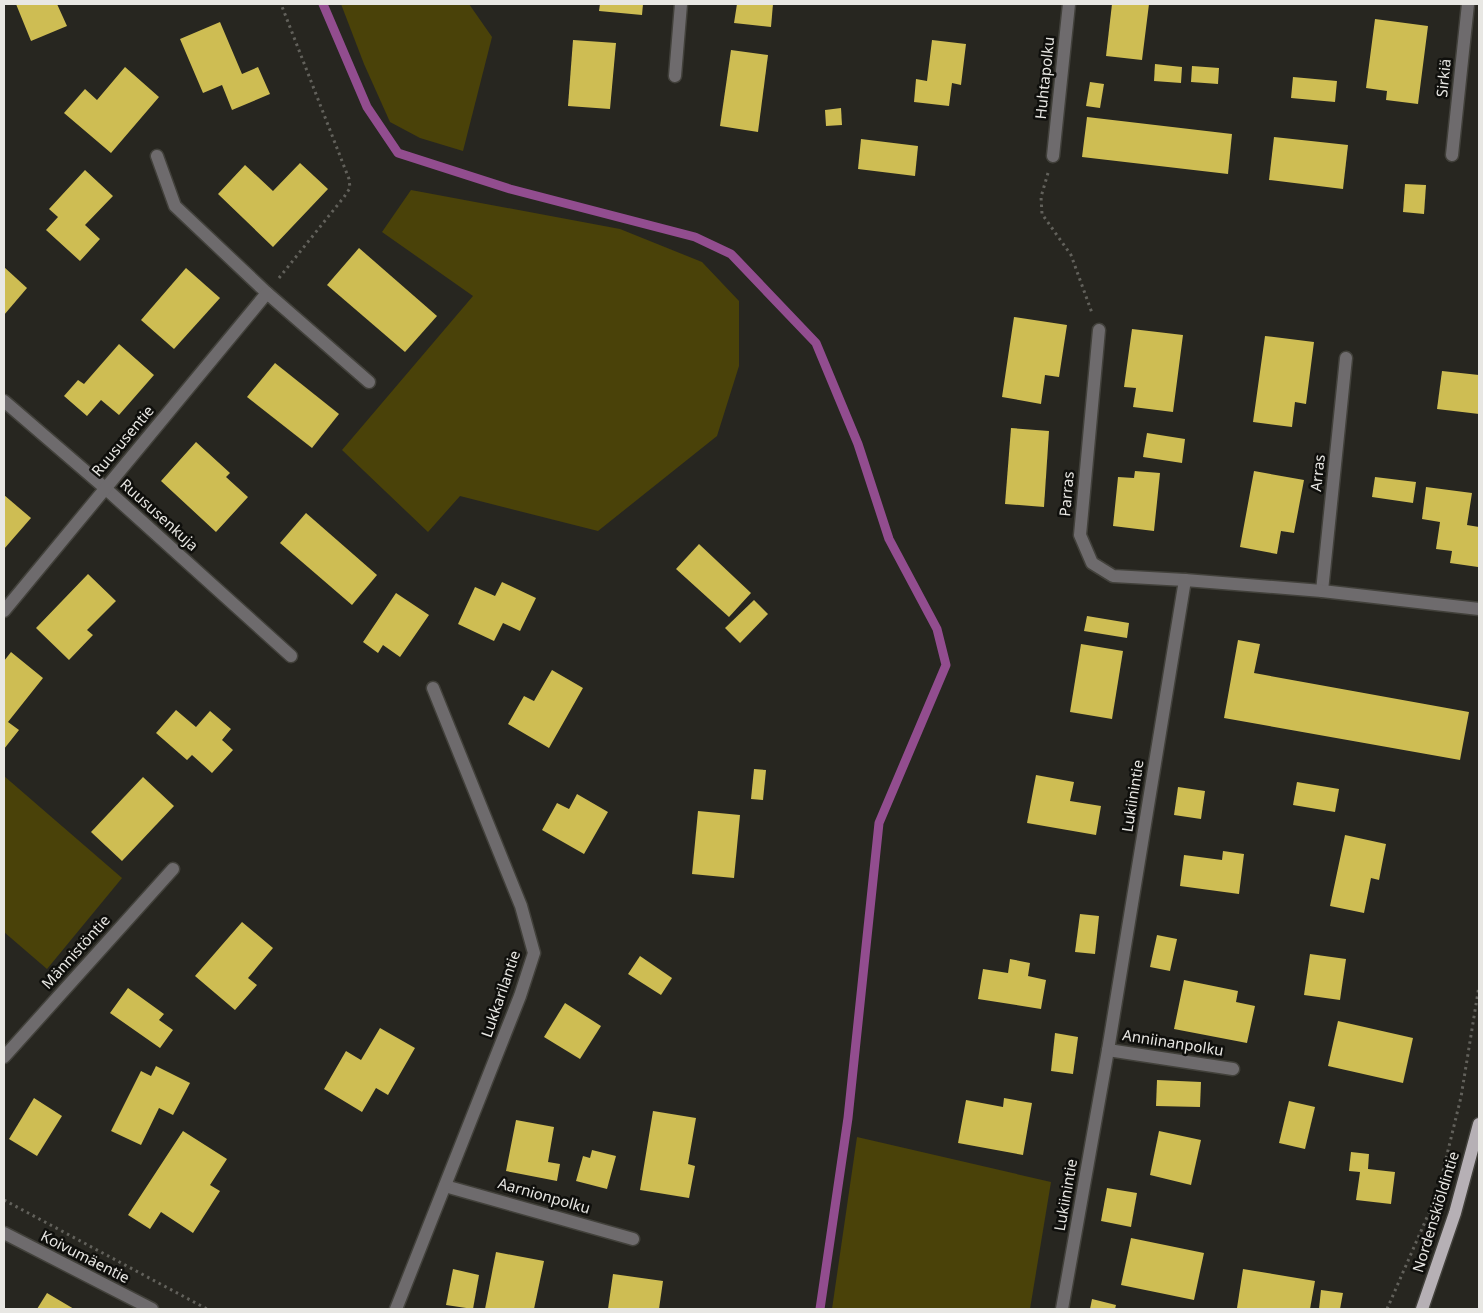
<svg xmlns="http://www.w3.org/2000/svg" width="1483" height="1313" font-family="'Noto Sans',sans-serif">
	<rect width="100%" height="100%" fill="#272620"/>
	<!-- green -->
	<g fill="#4a4209">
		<path d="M341,4H469L492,37L463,151L420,138L390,122L364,64Z"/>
		<path d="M411,190L620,229L702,262L739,301V366L717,436L598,531L460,496L428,532L342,450L473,296L382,232Z"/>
		<path d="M4,776L122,878L47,969L4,932Z"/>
		<path d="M857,1137L1051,1182L1030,1309H832Z"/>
	</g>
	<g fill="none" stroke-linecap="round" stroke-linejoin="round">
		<!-- stream -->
		<path stroke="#924d8f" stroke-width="9" d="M323,4L367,107L398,153L510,189L695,237L731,254L816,343L858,444L889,539L937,629L946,665L879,823L848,1118L820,1309"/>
	</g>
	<!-- building -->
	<g fill="#cebd53">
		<path d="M16,4H57L67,26L31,41Z"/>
		<path d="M600,4H643L642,15L599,11Z"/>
		<path d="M737,4H773L771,27L734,23Z"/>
		<path d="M1112,4H1149L1142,60L1106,56Z"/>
		<path d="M1375,19L1428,26L1418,104L1386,100L1387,91L1366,88Z"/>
		<path d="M220,22L242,74L258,67L270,94L232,110L222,85L203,93L180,39Z"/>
		<path d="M573,40L616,43L610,109L568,106Z"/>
		<path d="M932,40L966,44L961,85L952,83L949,106L914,102L916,79L927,81Z"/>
		<path d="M731,50L768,55L758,132L720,126Z"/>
		<path d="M1155,64L1182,67L1181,83L1154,81Z"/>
		<path d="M1192,66L1219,68L1218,84L1191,82Z"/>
		<path d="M125,67L159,97L111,153L64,113L85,89L97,100Z"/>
		<path d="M1293,77L1337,81L1335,102L1291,98Z"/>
		<path d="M1090,82L1104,84L1100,108L1086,106Z"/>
		<path d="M841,108L842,125L826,126L825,110Z"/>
		<path d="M1087,117L1232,134L1228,174L1082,157Z"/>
		<path d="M1274,137L1348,145L1343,189L1269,180Z"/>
		<path d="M861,139L918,146L915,176L858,169Z"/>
		<path d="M300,163L328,189L273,247L218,194L245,165L273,191Z"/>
		<path d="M85,170L113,196L85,225L100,239L80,261L46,230L58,217L49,209Z"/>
		<path d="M1405,184L1426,185L1424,214L1403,212Z"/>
		<path d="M359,248L437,316L405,352L327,285Z"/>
		<path d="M4,267L27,288L4,315Z"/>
		<path d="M186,268L220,298L174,349L141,320Z"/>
		<path d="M1014,317L1067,325L1059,377L1045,375L1041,404L1002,397Z"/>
		<path d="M1132,329L1183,335L1173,412L1133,407L1136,388L1124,387Z"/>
		<path d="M1265,336L1314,342L1306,404L1295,402L1292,427L1253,422Z"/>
		<path d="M119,344L154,375L119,415L101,400L87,416L64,396L78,380L84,384Z"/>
		<path d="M275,363L339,414L312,448L247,397Z"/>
		<path d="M1442,371L1479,375V414L1437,409Z"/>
		<path d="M1011,428L1049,431L1044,507L1005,504Z"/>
		<path d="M1147,433L1185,439L1182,463L1143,457Z"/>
		<path d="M196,442L230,473L226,477L248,497L216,532L161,481Z"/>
		<path d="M1135,471L1160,473L1154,531L1113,526L1118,477L1134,478Z"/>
		<path d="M1254,471L1304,480L1294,533L1281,531L1277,554L1240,547Z"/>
		<path d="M1375,477L1416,482L1413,503L1372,497Z"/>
		<path d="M1426,487L1472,493L1467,525L1479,527L1478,567L1450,563L1452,551L1436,549L1440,522L1422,519Z"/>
		<path d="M4,495L31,518L4,549Z"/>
		<path d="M306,513L377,575L352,605L280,543Z"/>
		<path d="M699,544L751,593L729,617L676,569Z"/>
		<path d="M88,574L116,601L87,630L93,635L69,660L36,628Z"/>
		<path d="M502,582L536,598L520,631L503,623L494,641L458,624L475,587L495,596Z"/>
		<path d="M396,593L429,615L400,657L383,645L378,653L363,642Z"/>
		<path d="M754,600L768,614L740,643L725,628Z"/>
		<path d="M1087,616L1129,623L1127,638L1084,631Z"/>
		<path d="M1238,640L1260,644L1254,673L1469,712L1460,760L1224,718Z"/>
		<path d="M1081,644L1123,651L1112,719L1070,712Z"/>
		<path d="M11,652L43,678L8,722L19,730L4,749V661Z"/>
		<path d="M552,670L583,688L549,748L508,724L524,696L534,701Z"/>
		<path d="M176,710L196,727L210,711L231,729L222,740L233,750L212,773L192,755L187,760L156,733Z"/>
		<path d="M754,769L766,770L763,800L751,799Z"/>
		<path d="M1036,775L1074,782L1070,801L1101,806L1096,835L1027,823Z"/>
		<path d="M143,777L174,806L122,861L91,832Z"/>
		<path d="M1297,782L1339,789L1335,812L1293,805Z"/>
		<path d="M1178,787L1205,791L1201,819L1174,815Z"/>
		<path d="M577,794L608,812L584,854L542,830L557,803L569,809Z"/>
		<path d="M698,811L740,815L734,878L692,874Z"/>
		<path d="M1345,835L1386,844L1379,880L1371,878L1364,913L1330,906Z"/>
		<path d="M1223,851L1244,854L1239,894L1180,886L1184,855L1222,860Z"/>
		<path d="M1080,914L1099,916L1095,954L1075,952Z"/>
		<path d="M242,922L273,948L248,978L257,985L235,1010L195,976Z"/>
		<path d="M1157,935L1177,939L1170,971L1150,967Z"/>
		<path d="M1310,954L1346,959L1340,1000L1304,995Z"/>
		<path d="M640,956L672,978L661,995L628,974Z"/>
		<path d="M1010,959L1030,963L1028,976L1046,980L1041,1009L978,999L983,969L1008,973Z"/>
		<path d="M1184,980L1238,991L1236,1002L1255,1006L1247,1043L1174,1029Z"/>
		<path d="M128,988L164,1014L159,1020L173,1030L160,1048L110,1013Z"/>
		<path d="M565,1003L601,1026L580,1059L544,1037Z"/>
		<path d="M1338,1021L1413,1038L1403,1083L1328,1066Z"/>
		<path d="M380,1028L415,1048L388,1095L376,1088L362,1112L324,1089L346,1051L361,1060Z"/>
		<path d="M1055,1033L1078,1037L1073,1074L1051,1071Z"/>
		<path d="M156,1066L190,1083L173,1115L159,1108L141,1145L111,1131L141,1071L151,1076Z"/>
		<path d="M1157,1080L1201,1082L1200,1107L1156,1106Z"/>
		<path d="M34,1098L62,1116L37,1156L9,1139Z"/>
		<path d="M1004,1098L1032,1103L1023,1155L958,1143L966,1100L1003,1107Z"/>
		<path d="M1289,1101L1315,1107L1305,1149L1279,1143Z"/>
		<path d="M653,1111L696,1118L688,1164L695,1166L689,1198L640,1190Z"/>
		<path d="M516,1120L554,1127L548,1162L560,1164L557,1181L506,1171Z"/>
		<path d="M183,1131L227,1159L210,1185L220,1191L193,1233L161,1212L150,1229L128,1215Z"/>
		<path d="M1159,1131L1201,1140L1191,1185L1150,1175Z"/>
		<path d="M592,1150L616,1156L607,1189L576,1181L583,1156L590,1158Z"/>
		<path d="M1351,1152L1369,1154L1368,1169L1395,1172L1391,1204L1356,1200L1360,1172L1349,1171Z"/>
		<path d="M1107,1188L1137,1193L1131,1227L1101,1221Z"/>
		<path d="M1131,1238L1204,1253L1194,1300L1121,1285Z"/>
		<path d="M496,1252L544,1261L534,1309H485Z"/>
		<path d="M453,1269L479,1275L473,1309L446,1305Z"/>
		<path d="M1243,1269L1315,1281L1310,1309H1248L1237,1308Z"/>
		<path d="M613,1274L663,1281L659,1309H608Z"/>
		<path d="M1321,1290L1343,1293L1340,1309H1319Z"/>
		<path d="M47,1293L74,1309H37Z"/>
		<path d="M1092,1299L1116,1305L1115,1309H1090Z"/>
	</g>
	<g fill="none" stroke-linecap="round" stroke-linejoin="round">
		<defs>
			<g id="minor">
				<path d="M675,76L681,4"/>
				<path d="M1452,155L1468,4"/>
				<path d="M157,156L175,206L267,293"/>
				<path d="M1053,156L1069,4"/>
				<path d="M1099,330L1080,535L1092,563L1113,576L1185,580"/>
				<path d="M4,401L105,488L291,656"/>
				<path d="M1322,591L1346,358"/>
				<path d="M4,611L267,293L369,382"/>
				<path d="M1108,1050L1233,1069"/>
				<path d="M4,1057L173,869"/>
				<path d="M445,1186L633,1239"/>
				<path d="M4,1233L152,1309"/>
				<path d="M396,1309L520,996L534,953L521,906L433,688"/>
				<path d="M1062,1309L1108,1050L1185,580L1322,591L1479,609"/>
			</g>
			<path id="major" d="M1422,1309L1455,1213L1479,1124"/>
		</defs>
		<!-- minor casing -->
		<use href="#minor" stroke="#42413b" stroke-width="15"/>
		<!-- major casing -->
		<use href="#major" stroke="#42413b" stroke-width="15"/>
		<!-- path -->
		<g stroke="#62615b" stroke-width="3" stroke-dasharray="2.5 4" stroke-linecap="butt">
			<path d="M1048,173L1041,197L1042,214L1071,255L1092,313"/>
			<path d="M279,278L344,197L350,188L349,179L281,4"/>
			<path d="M1443,1171L1461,1097L1479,986"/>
			<path d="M4,1200L207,1309"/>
			<path d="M1387,1309L1438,1192"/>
		</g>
		<!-- minor -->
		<use href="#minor" stroke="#6e6b6d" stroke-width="12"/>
		<!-- major -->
		<use href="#major" stroke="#b6b0b5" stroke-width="12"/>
	</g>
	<g text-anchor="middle" stroke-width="5" stroke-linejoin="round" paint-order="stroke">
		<!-- street labels -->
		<g font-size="15" fill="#e8e7e3" stroke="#0f0f0c">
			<text transform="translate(1045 78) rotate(-84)" y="5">Huhtapolku</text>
			<text transform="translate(1444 78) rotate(-84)" y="5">Sirkiä</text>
			<text transform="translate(123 441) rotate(-50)" y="5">Ruususentie</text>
			<text transform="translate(1318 473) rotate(-84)" y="5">Arras</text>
			<text transform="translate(1067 494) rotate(-85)" y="5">Parras</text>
			<text transform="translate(159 515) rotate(42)" y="5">Ruususenkuja</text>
			<text transform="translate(1133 796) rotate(-81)" y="5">Lukiinintie</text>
			<text transform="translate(76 952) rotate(-48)" y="5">Männistöntie</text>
			<text transform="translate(501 994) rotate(-71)" y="5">Lukkarilantie</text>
			<text transform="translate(1173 1043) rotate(9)" y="5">Anniinanpolku</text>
			<text transform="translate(1066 1195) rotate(-80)" y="5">Lukiinintie</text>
			<text transform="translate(544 1196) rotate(16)" y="5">Aarnionpolku</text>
			<text transform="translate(1436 1212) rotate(-73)" y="5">Nordenskiöldintie</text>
			<text transform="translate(85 1257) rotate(27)" y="5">Koivumäentie</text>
		</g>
	</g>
	<!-- border -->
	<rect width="1483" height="1313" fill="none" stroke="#e8e7e3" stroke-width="10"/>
</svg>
